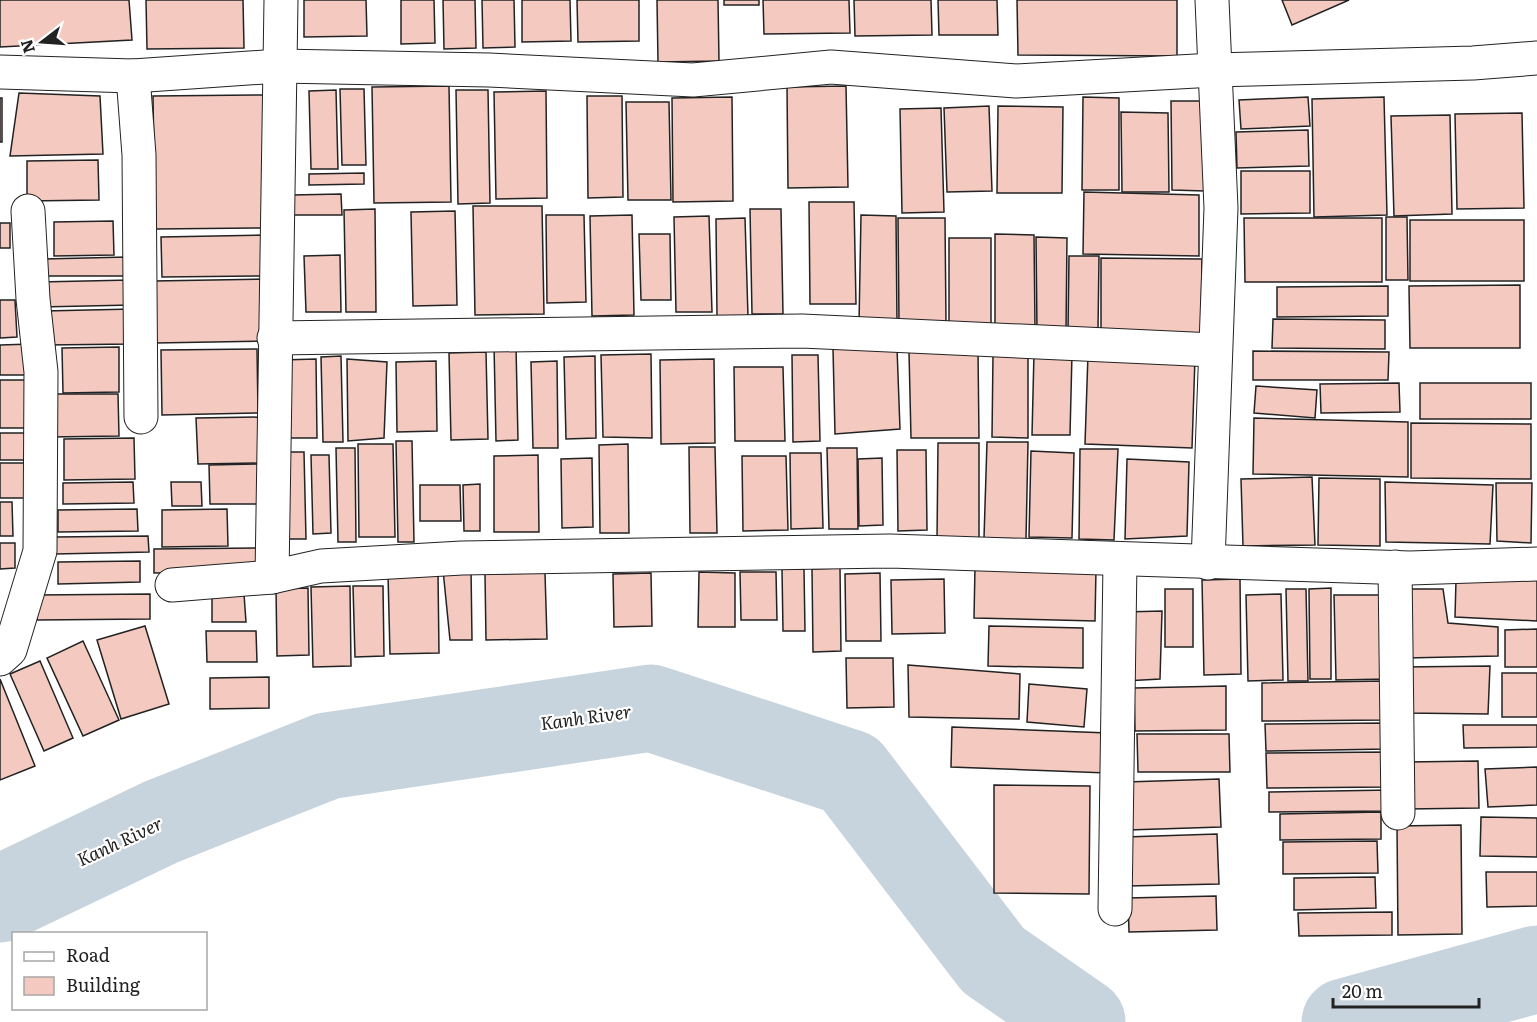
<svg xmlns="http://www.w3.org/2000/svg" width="1537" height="1022" font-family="Literata,serif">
	<rect width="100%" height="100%" fill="#fff"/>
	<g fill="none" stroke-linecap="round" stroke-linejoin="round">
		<!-- river -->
		<g stroke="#c7d3dd" stroke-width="87">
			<path d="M0,899L161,822L327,756L651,708L850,773L993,960L1082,1022"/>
			<path d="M1345,1022L1537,969"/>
		</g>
	</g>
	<!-- building -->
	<g fill="#f3c9c0" stroke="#222" stroke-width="1.5">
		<path d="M0,0H129L132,40L0,47Z"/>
		<path d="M146,0H243L244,48L147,49Z"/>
		<path d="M304,0H366L367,36L304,37Z"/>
		<path d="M401,0H434L435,43L401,44Z"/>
		<path d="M443,0H475L476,48L444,49Z"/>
		<path d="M482,0H514L515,47L483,48Z"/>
		<path d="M522,0H570L571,41L522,42Z"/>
		<path d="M577,0H639V41L578,42Z"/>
		<path d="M657,0H718L719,61L658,62Z"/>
		<rect x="724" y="0" width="35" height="5"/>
		<path d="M763,0H849L850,33L764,34Z"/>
		<path d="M854,0H931L932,35L855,36Z"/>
		<path d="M938,0H997L998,35H939Z"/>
		<path d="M1017,0H1177V56L1018,55Z"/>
		<path d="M1282,0H1349L1292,25Z"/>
		<path d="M449,86L451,202L374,203L372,87Z"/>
		<path d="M846,86L848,187L788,188L787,87Z"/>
		<path d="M340,89H364L366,165H342Z"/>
		<path d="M336,90L338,169H311L309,91Z"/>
		<path d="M456,90H488L490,203L458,204Z"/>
		<path d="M546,91L547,198L496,199L494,92Z"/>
		<path d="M19,93L100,96L103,154L10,156Z"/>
		<path d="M263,95L265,228L155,229L153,96Z"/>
		<path d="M587,96H622L623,197L588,198Z"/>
		<path d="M732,97L733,201L673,202L672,98Z"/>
		<path d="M1083,97L1119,98V190H1082Z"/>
		<path d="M1308,97L1310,126L1241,129L1239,100Z"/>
		<path d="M1384,97L1387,215L1314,217L1312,99Z"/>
		<rect x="0" y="98" width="2" height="44"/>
		<path d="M1171,101H1204L1205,191L1172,190Z"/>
		<path d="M626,102H669L671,200H628Z"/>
		<path d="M989,106L992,191L947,192L944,108Z"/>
		<path d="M998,106L1063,107L1062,193H997Z"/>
		<path d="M941,108L944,212L902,213L900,109Z"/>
		<path d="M1121,112L1168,113L1169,192H1122Z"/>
		<path d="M1522,113L1524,208L1457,209L1455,114Z"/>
		<path d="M1450,115L1452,214L1394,216L1391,116Z"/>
		<path d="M1308,130L1309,166L1237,168L1236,132Z"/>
		<path d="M98,160L99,200L27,201V161Z"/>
		<path d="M1241,171H1310V213L1241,214Z"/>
		<path d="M364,173V184L309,185V174Z"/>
		<path d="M1084,192L1199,195V256L1083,254Z"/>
		<path d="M341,194L342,215H293L292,195Z"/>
		<path d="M809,202H854L856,304H810Z"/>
		<path d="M473,206H542L544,314L475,315Z"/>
		<path d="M375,209L376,312H346L344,210Z"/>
		<path d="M750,209H781L783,314H752Z"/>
		<path d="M455,211L457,305L413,306L411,212Z"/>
		<path d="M546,215H584L586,302L547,303Z"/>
		<path d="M632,215L634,315L592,316L590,216Z"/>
		<path d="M861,215L896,216L897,324H859Z"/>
		<path d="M709,216L712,312H676L674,217Z"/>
		<path d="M1386,217H1407L1408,280H1386Z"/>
		<path d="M745,218L748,316H717L716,219Z"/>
		<path d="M898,218H945L946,322H899Z"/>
		<path d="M1244,218H1382V282H1245Z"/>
		<rect x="1410" y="220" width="114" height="61"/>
		<path d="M113,221L114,255L54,256V222Z"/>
		<rect x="0" y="223" width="10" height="25"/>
		<path d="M639,234H670L671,300H641Z"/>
		<path d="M995,234L1034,235L1035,328H995Z"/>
		<path d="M266,235L267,276L162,277L161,237Z"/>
		<path d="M1036,237L1067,238L1066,331L1037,330Z"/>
		<path d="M949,238H991V326L949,327Z"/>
		<path d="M340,255L341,312H306L304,256Z"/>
		<path d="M1069,256H1099L1098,331L1068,330Z"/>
		<path d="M127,257L128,276H44V259Z"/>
		<path d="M1101,258L1202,259L1201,334L1101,333Z"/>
		<path d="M265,279L266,341L155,343L154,281Z"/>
		<path d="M131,280L132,305L40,307L39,282Z"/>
		<path d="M1520,285V348H1410L1409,286Z"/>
		<path d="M1388,286V316L1277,317V287Z"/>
		<path d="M0,300H15L17,337L0,338Z"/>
		<path d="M133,309V344L45,345L44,311Z"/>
		<path d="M1273,319L1385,320V349L1272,348Z"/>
		<path d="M31,344L32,375H0V345Z"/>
		<path d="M494,345L516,346L518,440L496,441Z"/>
		<path d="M119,347V392L63,393L62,348Z"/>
		<path d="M897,348L900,429L835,434L833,349Z"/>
		<path d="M257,349L258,413L162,415L161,350Z"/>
		<path d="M978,351L979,438H911L909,352Z"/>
		<path d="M1253,351L1389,352L1388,380H1253Z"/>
		<path d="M486,352L488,439L451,440L449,353Z"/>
		<path d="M1034,353L1072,354L1070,435H1032Z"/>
		<path d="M651,354L652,438L603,437L601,355Z"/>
		<path d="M1088,354L1195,358L1192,448L1085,444Z"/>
		<path d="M792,355H818L820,441L793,442Z"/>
		<path d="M993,355L1028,356V438L992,437Z"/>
		<path d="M341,356L343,442H323L321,357Z"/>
		<path d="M595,356L596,438L566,439L564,357Z"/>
		<path d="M316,359L317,438H283L281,360Z"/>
		<path d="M347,359L387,362L384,438L348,441Z"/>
		<path d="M714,359L715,443L661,444L660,360Z"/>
		<path d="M436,361L437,431L397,432L396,362Z"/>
		<path d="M557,361L558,448H533L531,362Z"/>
		<path d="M734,367H783L785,441H735Z"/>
		<rect x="0" y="380" width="28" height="48"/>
		<path d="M1399,383L1400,412L1321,413L1320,384Z"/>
		<rect x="1420" y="383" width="111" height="36"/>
		<path d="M1256,386L1317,390L1315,418L1254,413Z"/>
		<path d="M50,394H118L119,436L50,437Z"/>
		<path d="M263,417V463L198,464L196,418Z"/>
		<path d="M1254,418L1408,422V477L1253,474Z"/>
		<path d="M1411,423L1531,424V479L1411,478Z"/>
		<rect x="0" y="433" width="25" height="27"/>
		<path d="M134,438L135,479L64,480V439Z"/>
		<path d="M396,441H412L414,542H398Z"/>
		<path d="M987,442H1028L1026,539L984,538Z"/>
		<path d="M938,443H979V540L937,539Z"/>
		<path d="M358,444H393L395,537H359Z"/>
		<path d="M628,444L629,533H600L599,445Z"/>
		<path d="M689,447H715L717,533H690Z"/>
		<path d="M336,448H355L356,542H338Z"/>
		<path d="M827,448H857L858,529H829Z"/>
		<path d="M1080,449H1118L1114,540L1079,539Z"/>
		<path d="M897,450H926L927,530L898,531Z"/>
		<path d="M1031,451L1074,453L1072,538L1029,537Z"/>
		<path d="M286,452H304L306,539H287Z"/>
		<path d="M790,453H821L823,528L791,529Z"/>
		<path d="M311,455H329L331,533L313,534Z"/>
		<path d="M538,455L539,532H494V456Z"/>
		<path d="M742,456H786L788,530L743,531Z"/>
		<path d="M592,458L593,527L562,528L561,459Z"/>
		<path d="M882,458L883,525L859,526L858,459Z"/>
		<path d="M1127,459L1189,462L1187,536L1125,539Z"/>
		<path d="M0,463H31L32,498H0Z"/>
		<path d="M260,464V504H210L209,465Z"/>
		<path d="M1312,477L1315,545L1243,546L1241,479Z"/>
		<path d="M1319,478L1380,479V546L1318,545Z"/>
		<path d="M133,482L134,503L63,504V483Z"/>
		<path d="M171,482H201L202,506H172Z"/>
		<path d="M1385,482L1493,485L1490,544L1386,542Z"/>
		<path d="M1496,483H1532L1531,543L1497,541Z"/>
		<path d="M480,484V531H464L463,485Z"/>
		<path d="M420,485H460L461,521H420Z"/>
		<path d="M0,502H12L13,536H0Z"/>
		<path d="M137,509L138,531L58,532V510Z"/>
		<path d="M227,509L228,546L162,547V510Z"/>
		<path d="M148,536L149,552L55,554V537Z"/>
		<path d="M0,543H15V568L0,569Z"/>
		<path d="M261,548L262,571L154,573V549Z"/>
		<path d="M140,561V582L58,584V562Z"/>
		<path d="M975,567L1096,569L1095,621L974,618Z"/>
		<path d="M471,568L472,640H450L443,570Z"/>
		<path d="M840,568L841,651L813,652L812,569Z"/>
		<path d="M782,569H804L805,631H783Z"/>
		<path d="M699,572L735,573V627H698Z"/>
		<path d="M740,572H776L777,620H741Z"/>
		<path d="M545,573L547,639L486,640L485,574Z"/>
		<path d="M651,573L652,626L614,627L613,574Z"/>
		<path d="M880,573L881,641H846L845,574Z"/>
		<path d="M438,574L439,653L390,654L388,575Z"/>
		<path d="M944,579L945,633L892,634L891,580Z"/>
		<path d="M1240,579L1241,674L1204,675L1202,580Z"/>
		<path d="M1537,579V621L1455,617L1456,580Z"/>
		<path d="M350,586L351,666L313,667L311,587Z"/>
		<path d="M353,586H383L384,656L355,657Z"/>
		<path d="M308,588L309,655L277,656L276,589Z"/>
		<path d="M1331,588V679H1310L1309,589Z"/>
		<rect x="1165" y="589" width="28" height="58"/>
		<path d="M1286,589H1306L1308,681H1288Z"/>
		<path d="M1406,589H1443L1448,623L1498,627V656L1406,658Z"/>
		<path d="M150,594V619L37,620V595Z"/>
		<path d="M244,594L246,622H212V596Z"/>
		<path d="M1281,594L1283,680L1248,681L1246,595Z"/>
		<path d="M1334,595H1388L1389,679L1336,680Z"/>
		<path d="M1162,611L1160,679L1125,681L1124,612Z"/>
		<path d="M145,626L169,704L121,719L97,640Z"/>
		<path d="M989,626L1083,628V668L988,666Z"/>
		<path d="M1537,629V667H1505V630Z"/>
		<path d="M206,631H256L257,662H207Z"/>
		<path d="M83,641L119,720L83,736L47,658Z"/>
		<path d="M846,658H893L894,707L847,708Z"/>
		<path d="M40,661L73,738L44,751L10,674Z"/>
		<path d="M908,665L1020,674L1019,719L909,717Z"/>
		<path d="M1490,666L1488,714L1405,713L1402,667Z"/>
		<rect x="1502" y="673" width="35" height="44"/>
		<path d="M269,677V708L210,709V678Z"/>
		<path d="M0,679L35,766L0,780Z"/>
		<path d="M1385,681V720L1262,721V683Z"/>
		<path d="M1029,684L1087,689L1084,727L1027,722Z"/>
		<path d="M1226,686V730L1135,731L1134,688Z"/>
		<path d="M1388,723V749L1266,751L1265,724Z"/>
		<path d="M1463,725H1537V747L1464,748Z"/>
		<path d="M952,727L1108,733L1107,773L951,767Z"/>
		<path d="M1137,734H1229L1230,772H1138Z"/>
		<path d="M1388,752L1389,787L1267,788L1266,753Z"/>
		<path d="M1478,761L1479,808L1408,809L1407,762Z"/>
		<path d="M1537,767V805L1488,807L1485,769Z"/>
		<path d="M1219,779L1221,827L1128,830L1126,782Z"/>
		<path d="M994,785L1090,786L1089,894L994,893Z"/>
		<path d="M1391,790L1392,811L1269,812V792Z"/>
		<path d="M1381,812V839L1280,840V814Z"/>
		<path d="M1481,817L1537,818V857L1480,856Z"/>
		<path d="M1461,825L1462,934L1398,935L1397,826Z"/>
		<path d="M1217,834L1219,884L1127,886L1125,837Z"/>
		<path d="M1377,841L1378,873L1283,874V842Z"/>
		<path d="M1486,872H1537V906L1487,907Z"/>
		<path d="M1375,877L1376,908L1294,910V878Z"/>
		<path d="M1216,896L1217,930L1129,932L1128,898Z"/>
		<path d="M1392,912V935L1299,936L1298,913Z"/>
	</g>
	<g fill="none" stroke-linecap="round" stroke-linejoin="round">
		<defs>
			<g id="street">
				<path d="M133,76L139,155L141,417"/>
				<path d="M274,338L802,331L1214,350"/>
				<path d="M1208,563L1221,208L1212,0"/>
				<path d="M1395,567L1398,813"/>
				<path d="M272,577L281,0"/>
				<path d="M172,585L272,577L321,566L462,558L890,551L1410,568L1537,564"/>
				<path d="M0,659L10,650L40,551L41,372L33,299L28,211"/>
				<path d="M1115,909L1120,561"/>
			</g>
			<path id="secondary" d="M0,72L133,76L279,66L489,70L693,80L831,67L1016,81L1214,70L1473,63L1537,58"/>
		</defs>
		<!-- street casing -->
		<use href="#street" stroke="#222" stroke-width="35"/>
		<!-- secondary casing -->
		<use href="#secondary" stroke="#222" stroke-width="35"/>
		<!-- street -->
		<use href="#street" stroke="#fff" stroke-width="33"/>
		<!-- secondary -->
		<use href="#secondary" stroke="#fff" stroke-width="33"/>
	</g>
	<g text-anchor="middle" stroke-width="4.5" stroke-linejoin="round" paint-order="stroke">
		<!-- water labels -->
		<g font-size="18" font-style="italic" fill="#222" stroke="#fff">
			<text transform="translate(586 718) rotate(-8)" y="6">Kanh River</text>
			<text transform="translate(120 842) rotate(-25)" y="6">Kanh River</text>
		</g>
	</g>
	<!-- legend -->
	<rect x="12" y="932" width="195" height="78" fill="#ffffff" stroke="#a7a7a7" stroke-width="1.5"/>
	<rect x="24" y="952" width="30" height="9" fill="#ffffff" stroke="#a7a7a7" stroke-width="1.5"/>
	<text x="66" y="962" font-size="18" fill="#222222">Road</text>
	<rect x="24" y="977" width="30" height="18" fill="#f3c9c0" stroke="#a7a7a7" stroke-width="1.5"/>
	<text x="66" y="992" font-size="18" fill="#222222">Building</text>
	<!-- north arrow -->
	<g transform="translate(42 42) rotate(253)" stroke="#ffffff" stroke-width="4.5" paint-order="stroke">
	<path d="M0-4.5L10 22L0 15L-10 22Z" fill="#222222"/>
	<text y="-9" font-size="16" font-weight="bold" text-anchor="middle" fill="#222222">N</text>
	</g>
	<!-- scale -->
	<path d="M1333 998v9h146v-9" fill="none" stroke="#222222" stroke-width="3"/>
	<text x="1342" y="998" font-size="18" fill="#222222" stroke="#ffffff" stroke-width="4.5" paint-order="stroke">20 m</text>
</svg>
